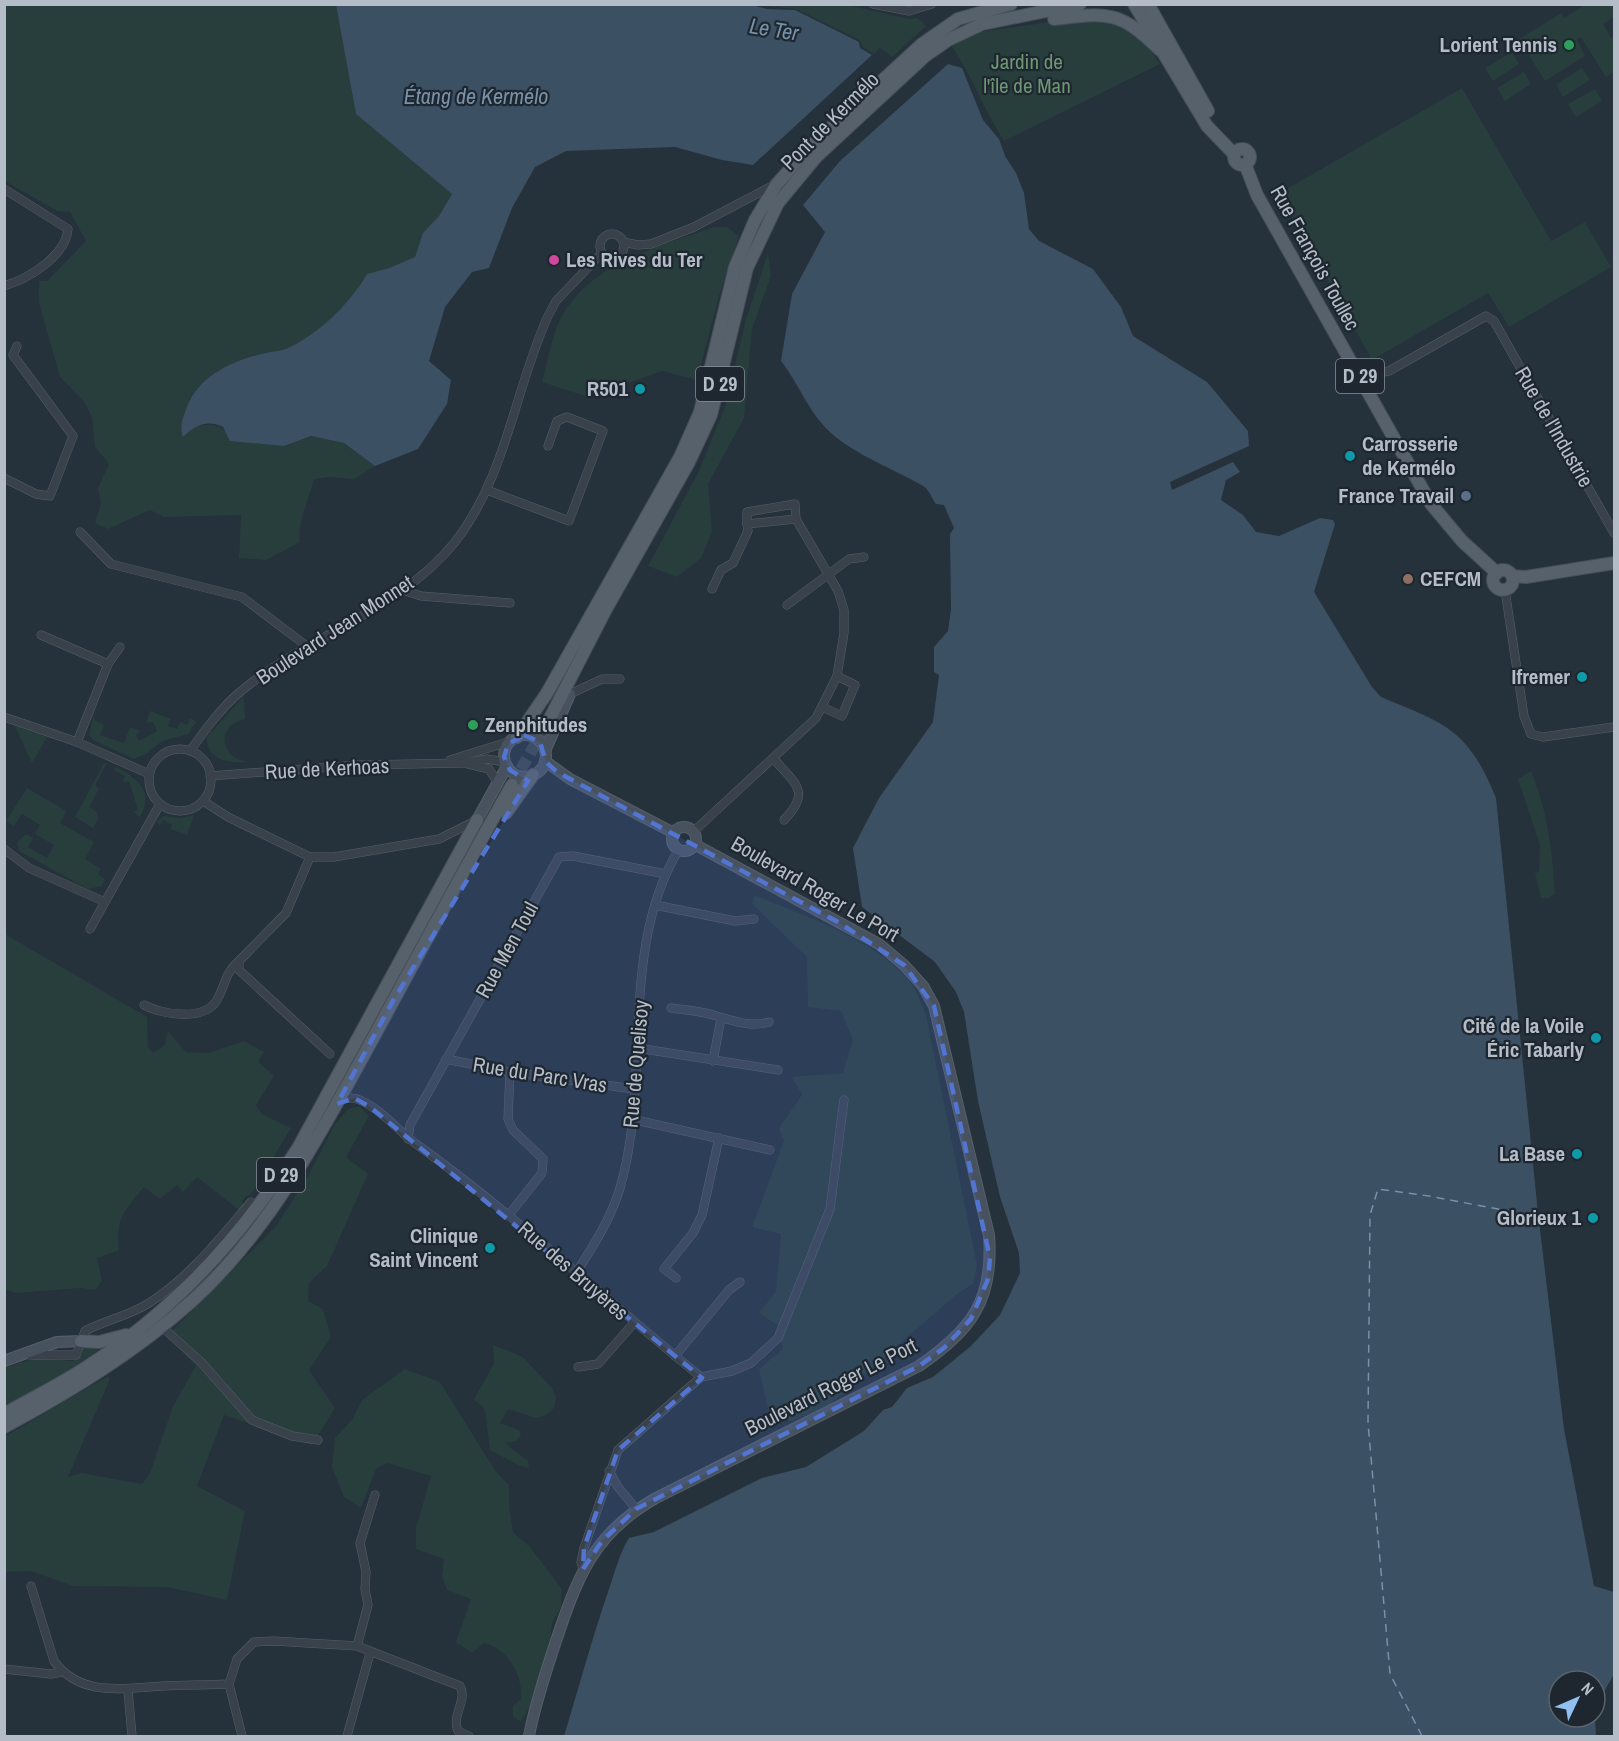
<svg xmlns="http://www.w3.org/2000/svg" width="1619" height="1741" font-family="'Archivo Narrow',sans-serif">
	<rect width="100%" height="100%" fill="#25313b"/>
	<!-- green -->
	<g fill="#283e3d">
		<path d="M1586,4L1614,5V17L1603,24L1611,38L1614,36V72L1606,77L1581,37L1577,40L1585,56L1545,81L1519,39L1561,13L1564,18Z"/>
		<path d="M5,5H336L356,114L452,194L439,216L423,233L415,257L389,268L367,274C352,299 320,335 292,347C280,351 268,351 256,355C229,363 205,375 189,399L194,427C210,422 225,423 231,441L284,446L311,436L344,443L375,466L354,479L330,477L314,479C309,501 297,520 300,542L266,560L239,558L241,515L164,517L150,510L108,529L95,523L101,504L98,488L109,464L95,447L92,417L85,403L60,377L39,303V281H47L86,241L70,212L57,211L5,181Z"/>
		<path d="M758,5H847L909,19L917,18L926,26L892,57L880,48L874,54L862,47L860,40L796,9Z"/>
		<path d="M1096,16C1127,20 1144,39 1160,64L1004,141C984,110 972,76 951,45L978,32Z"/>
		<path d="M1512,52L1519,64L1493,81L1485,68Z"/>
		<path d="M1582,68L1590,80L1563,97L1556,84Z"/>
		<path d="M1524,72L1531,84L1505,101L1497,88Z"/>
		<path d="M1462,88L1551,241L1585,222L1611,267L1509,327L1488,293L1372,360L1280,193Z"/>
		<path d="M1595,89L1602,101L1576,117L1568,104Z"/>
		<path d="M714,227H727L739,236L719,296L697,380L662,371L588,397L542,382C547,363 551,342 558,324C585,264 658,247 714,227Z"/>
		<path d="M768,253L771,276L752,329L744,418L708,484L712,532L701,558L677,577L648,566L699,471L725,407L746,319Z"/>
		<path d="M244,696L245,719C216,725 219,757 247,762C229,764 206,760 207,737Z"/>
		<path d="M150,711L171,719L168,726L177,729L180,722L187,725L190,718L196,722L188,734L162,741L146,754L134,759L93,740L89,735L94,713V720L104,725L100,735L124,743L130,727L141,731L136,735L139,741L157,731L153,722L146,723Z"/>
		<path d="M15,726L47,737L32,763Z"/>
		<path d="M104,763L108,764L105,766L95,785L99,789L89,807L97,812L98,819L93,828L75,817Z"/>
		<path d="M116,767C139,779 154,791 140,817L133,812L138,810L129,781L123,782L125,776L114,770Z"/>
		<path d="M1531,771C1548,812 1552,850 1555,894L1549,898H1541L1535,873L1539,871L1540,845L1518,779Z"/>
		<path d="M27,788L66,811L60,823L94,842L85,859L101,869L98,874L105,879L102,886L88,889L19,851L17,842L26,834L33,838L28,847L47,858L54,845L35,834L40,825L22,814L14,826L6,821Z"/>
		<path d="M194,815L187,835L170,829L172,825L163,820L160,825L156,822L164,816L180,818Z"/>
		<path d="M754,895C803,915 871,938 907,978C916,988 921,1004 926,1015L977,1265L973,1284L957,1294L829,1405L792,1421L770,1418L759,1369L783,1349L779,1326L759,1313L776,1292L781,1234L752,1227L784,1141L779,1128L802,1095L792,1077L843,1073L853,1040L841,1011L808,1007L807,957L752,904Z"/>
		<path d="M5,934L147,1017L148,1047L153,1053L164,1046L168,1031L186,1052L208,1053L244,1041L264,1052L258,1061L274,1076L256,1105L262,1114L291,1128L250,1196L247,1195L242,1202L244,1205L240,1211L197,1177L183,1192L177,1185L160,1199L144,1187C125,1210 115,1219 119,1250L97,1258L102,1281L95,1290L81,1288L15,1293L5,1289Z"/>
		<path d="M359,1106L369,1116L346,1157L368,1174L327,1266L309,1283L308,1301L323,1309L331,1337L309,1370L335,1408L312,1445L224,1415L197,1486L245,1511L227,1600L167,1587L73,1586L31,1571L5,1572L4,1437L108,1376L110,1379L68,1477L82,1473L142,1484L150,1473L173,1406L196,1366L180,1349L173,1330L277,1225L308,1176L335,1124L348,1109Z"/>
		<path d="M84,1345L97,1348V1351L63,1374L5,1406V1367L37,1358L73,1361L81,1356Z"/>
		<path d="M493,1345L523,1357L552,1388L556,1397L554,1408L546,1415L536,1418L508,1409L500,1423L519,1430L521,1435L516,1441L505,1443L528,1461L529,1468L518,1465L490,1450L485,1410L474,1399L494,1364Z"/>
		<path d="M405,1369L440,1382L496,1472L509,1485V1507L513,1532L529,1546L562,1589L561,1607L552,1623L549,1650L540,1689L521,1722L513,1716V1706L521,1699C523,1676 508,1648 484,1643L472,1653L456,1642L471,1599L447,1590L442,1576L444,1559L416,1549V1528L431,1476L387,1463L376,1469L361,1508L344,1497L332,1467L335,1438L352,1420L362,1400Z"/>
	</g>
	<!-- water -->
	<g fill="#3c5063">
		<path d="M336,5H752L767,9L795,10L859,42L860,48L872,55L753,165L722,160L675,147L566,151L535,167L512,208L489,268L472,272L445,307L429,361L451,380L447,404L418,449L375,466L344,443L311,436L284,446L230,441L223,427C207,419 194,426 183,437C179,424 183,419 187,407C197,378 228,363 257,355C270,351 284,352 296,344C325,328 350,302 367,274L389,268L415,257L423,233L439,216L452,194L356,114Z"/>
		<path d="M948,64L962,68L983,120L999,139L1005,156L1016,173L1024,193L1029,229L1039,241L1093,269L1121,307L1133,336L1207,382L1248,431L1249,446L1170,482L1172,490L1233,462L1240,472L1226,480L1221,500L1243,515L1256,532L1279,536L1320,518L1333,520L1335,524L1314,592L1372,687L1381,697C1446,724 1468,729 1496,798L1538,1213L1564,1429L1594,1586L1614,1592V1674L1595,1708V1681H1559V1717H1595L1596,1736H564C579,1687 592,1638 609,1589C615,1572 619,1554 629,1538L654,1532L762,1478L806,1467L864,1431L883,1410L892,1407L907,1388L933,1377L971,1346L1000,1315L1020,1273L1019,1253L1000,1197L978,1101L964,1012L956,992L935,962L862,907L853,848L879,798L933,722L939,675L934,672V647L948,631L951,609L950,534L954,528L944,505L936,504C932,499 929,489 923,486C894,469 857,456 831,433C808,412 799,384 781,361L792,294L825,232L803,205L840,161Z"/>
	</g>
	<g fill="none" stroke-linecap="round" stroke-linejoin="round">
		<!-- ferry -->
		<path stroke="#7791a8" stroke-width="1.5" stroke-dasharray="8 6" stroke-linecap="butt" d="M1422,1736L1390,1674L1368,1423L1370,1215L1378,1189L1429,1196L1508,1211L1513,1215"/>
		<!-- primary-tunnel -->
		<path stroke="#3a4650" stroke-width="12" stroke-dasharray="12 6" stroke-linecap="butt" d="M512,785L548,722"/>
		<defs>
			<g id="street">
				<path d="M873,4L909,11L932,4"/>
				<path d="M4,189L68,229C66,256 28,279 4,286"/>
				<circle cx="612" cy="246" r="12"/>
				<path d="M623,242L638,245L651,244L694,227L774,185"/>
				<path d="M1360,376L1389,371L1486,316L1494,321L1614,533"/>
				<path d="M4,478L36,494L50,496L73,436L13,355L17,346"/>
				<path d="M487,490L569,521L603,431L567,417L557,421L548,446"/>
				<path d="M747,524V512L795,504L796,519"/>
				<path d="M80,532L111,564L242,597L308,647"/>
				<path d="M403,590L421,596L510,603"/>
				<path d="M1505,590L1524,716L1531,734L1543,737L1614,727"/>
				<path d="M787,605L849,559L864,557"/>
				<path d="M41,635L108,664L77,742"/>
				<path d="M108,664L120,647"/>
				<path d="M570,694L602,679H620"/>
				<path d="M822,707L842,716L855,685L837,676"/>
				<path d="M4,717L77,742L149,774"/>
				<circle cx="180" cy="780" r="31"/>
				<path d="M190,751C205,730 220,709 240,692C306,636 400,611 455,542C507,475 514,391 548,316L556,301L602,253"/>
				<path d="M773,758C795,784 812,791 784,820"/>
				<path d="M450,760L511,741"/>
				<path d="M468,764L489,769L498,783"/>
				<path d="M210,776L359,765L464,763L487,759L505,762"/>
				<path d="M203,801L228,817L310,857H334L439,839L475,821"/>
				<path d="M693,832L816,718L837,676L844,633V610L838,591L796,519L747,524L748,531L733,563L721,570L712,589"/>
				<path d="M4,849L29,868L105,902L160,804"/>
				<path d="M310,857L286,913L239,961V970L330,1054"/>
				<path d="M655,905L735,921L754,919"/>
				<path d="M90,929L105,902"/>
				<path d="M144,1005C163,1015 207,1022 218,998C226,983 225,973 239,961"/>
				<path d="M671,1008C684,1010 700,1011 713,1015C732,1020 749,1028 769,1022"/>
				<path d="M637,1048L778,1070"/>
				<path d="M446,1059L510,1072L634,1089"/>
				<path d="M713,1061L721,1018"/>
				<path d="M340,1101C347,1097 354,1097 362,1101C382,1110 400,1133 419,1146C517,1217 606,1300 701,1377L618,1450L584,1548L581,1562L583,1569"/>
				<path d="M631,1119L770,1150"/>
				<path d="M408,1139L410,1125L559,857L573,856L666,874"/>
				<path d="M508,1216L542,1173L543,1159L513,1130L508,1119L510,1072"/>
				<path d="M576,1273C593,1246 611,1219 620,1188C652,1078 618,951 679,849"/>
				<path d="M676,1278L664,1269L693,1233L702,1215L719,1138"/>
				<path d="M161,1326L201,1362L252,1420L292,1436L318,1440"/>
				<path d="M30,1355H76L85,1331C106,1320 129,1316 149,1303C190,1277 220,1238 251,1202"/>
				<path d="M675,1356L729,1290L740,1282"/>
				<path d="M578,1367L598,1364L633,1324"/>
				<path d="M701,1377L732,1371L751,1363L778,1338L830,1209L844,1100"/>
				<path d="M609,1471L618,1487L636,1509"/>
				<path d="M31,1586L54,1661C81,1698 124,1688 163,1686C185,1685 207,1685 229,1684L237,1659L254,1642L274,1641L357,1646L460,1686C468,1700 451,1715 458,1731L469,1736"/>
				<path d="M357,1646L368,1605L365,1589L366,1572L360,1543L375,1495"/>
				<path d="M4,1669L51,1674L62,1672"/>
				<path d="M229,1684L242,1736"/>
				<path d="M128,1690L132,1736"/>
				<path d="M347,1736L370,1653"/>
			</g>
			<g id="secondary">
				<circle cx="525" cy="756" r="21"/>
				<path d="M545,751L570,694"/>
				<path d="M545,761L570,779L674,833"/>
				<path d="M477,820L507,766"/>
				<circle cx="684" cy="839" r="12"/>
				<path d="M4,1361L57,1342L81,1341"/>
				<path d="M529,1736C535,1704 545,1675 555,1644C577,1578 593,1533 656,1498L919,1366C971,1330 994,1301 989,1235L934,1006L923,986L904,965L879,944L694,844"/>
			</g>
			<g id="primary">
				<path d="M1134,4L1207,126L1234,154"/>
				<path d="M1148,4L1208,111"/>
				<path d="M1054,19C1107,12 1121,11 1160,50"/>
				<circle cx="1242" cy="157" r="8"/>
				<path d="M1245,164L1257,195L1431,504L1462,541L1497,573"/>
				<circle cx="1503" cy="580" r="10"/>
				<path d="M1512,576L1526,577L1614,563"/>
				<path d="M548,722L605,611L689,462L711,415L747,268L778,203L817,156L925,56L948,40L982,24L1080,4"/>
				<path d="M517,737L547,693L680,457L700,412L735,267L755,220L776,185L809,148L922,44L958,19L1011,4"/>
				<path d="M506,813L533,775"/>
				<path d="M81,1341L99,1342L126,1335"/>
				<path d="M4,1414C32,1398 61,1384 88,1366C175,1310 243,1235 298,1148L477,820"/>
				<path d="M4,1427C71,1391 137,1351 193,1300C271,1229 322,1131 372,1040C418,955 464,870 512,785"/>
			</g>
		</defs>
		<!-- street casing -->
		<use href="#street" stroke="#576069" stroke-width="9"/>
		<!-- secondary casing -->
		<use href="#secondary" stroke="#576069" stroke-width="12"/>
		<!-- primary casing -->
		<use href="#primary" stroke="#454e57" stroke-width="14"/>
		<!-- street -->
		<use href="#street" stroke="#39424b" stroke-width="8"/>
		<!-- secondary -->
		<use href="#secondary" stroke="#47525e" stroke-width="10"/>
		<!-- primary -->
		<use href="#primary" stroke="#57616b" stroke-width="12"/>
	</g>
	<!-- marked area -->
	<path fill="#5275d2" fill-opacity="0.2" stroke="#5275d2" stroke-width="4.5" stroke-dasharray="12 8" stroke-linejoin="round" d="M524,735L540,742L546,762L557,772L838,922L904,965L934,1006L990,1258L988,1279L971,1319L944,1348L919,1366L636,1509L602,1541L583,1569L584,1548L618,1450L702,1378L370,1107L354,1098L337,1104L394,999L528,781L510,770L504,757L508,744Z"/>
	<!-- markers -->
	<g fill="#2e9e5b" stroke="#1e2730" stroke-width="2">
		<circle cx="1569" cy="45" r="6"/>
		<circle cx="473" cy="725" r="6"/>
	</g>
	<circle fill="#d1479c" stroke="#1e2730" stroke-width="2" cx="554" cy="260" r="6"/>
	<g fill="#0f9aa8" stroke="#1e2730" stroke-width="2">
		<circle cx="640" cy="389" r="6"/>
		<circle cx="1350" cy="456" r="6"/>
		<circle cx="1582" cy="677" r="6"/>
		<circle cx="1596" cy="1038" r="6"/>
		<circle cx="1577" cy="1154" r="6"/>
		<circle cx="1593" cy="1218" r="6"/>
		<circle cx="490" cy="1248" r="6"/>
	</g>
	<circle fill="#5c6f8a" stroke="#1e2730" stroke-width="2" cx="1466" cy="496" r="6"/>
	<circle fill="#8d6e63" stroke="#1e2730" stroke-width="2" cx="1408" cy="579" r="6"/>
	<g text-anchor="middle" stroke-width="4.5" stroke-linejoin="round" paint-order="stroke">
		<!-- shield labels -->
		<g fill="#1e2730" stroke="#87909a" stroke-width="1.5">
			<rect x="1336" y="359" width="48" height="34" rx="4.5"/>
			<rect x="696" y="367" width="48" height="34" rx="4.5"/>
			<rect x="257" y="1158" width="48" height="34" rx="4.5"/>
		</g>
		<g font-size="20" font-weight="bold" fill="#b4bdc7">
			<text x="1360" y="383">D 29</text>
			<text x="720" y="391">D 29</text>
			<text x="281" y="1182">D 29</text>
		</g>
		<!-- poi labels -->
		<g font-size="21" font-weight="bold" fill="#b4bdc7" stroke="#1e2730" text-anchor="end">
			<text x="1557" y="52">Lorient Tennis</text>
			<text x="566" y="267" text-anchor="start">Les Rives du Ter</text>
			<text x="628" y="396">R501</text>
			<text x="1362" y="451" text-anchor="start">Carrosserie<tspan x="1362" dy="24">de Kermélo</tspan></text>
			<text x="1454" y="503">France Travail</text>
			<text x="1420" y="586" text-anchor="start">CEFCM</text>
			<text x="1570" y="684">Ifremer</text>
			<text x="485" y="732" text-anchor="start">Zenphitudes</text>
			<text x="1584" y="1033">Cité de la Voile<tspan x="1584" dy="24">Éric Tabarly</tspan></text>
			<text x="1565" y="1161">La Base</text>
			<text x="1581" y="1225">Glorieux 1</text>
			<text x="478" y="1243">Clinique<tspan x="478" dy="24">Saint Vincent</tspan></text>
		</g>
		<!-- park labels -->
		<g font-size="21" fill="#6d9673" stroke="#1e2730">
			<text x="1027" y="69">Jardin de<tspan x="1027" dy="24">l'île de Man</tspan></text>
		</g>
		<!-- street labels -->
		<g font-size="21" fill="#b4bdc7" stroke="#1e2730">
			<text transform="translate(830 121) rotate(-45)" y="7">Pont de Kermélo</text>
			<text transform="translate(1315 258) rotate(61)" y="7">Rue François Toullec</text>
			<text transform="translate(1554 427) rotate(60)" y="7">Rue de l'Industrie</text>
			<text transform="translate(335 630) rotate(-33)" y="7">Boulevard Jean Monnet</text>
			<text transform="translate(327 769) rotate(-3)" y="7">Rue de Kerhoas</text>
			<text transform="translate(815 889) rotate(30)" y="7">Boulevard Roger Le Port</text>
			<text transform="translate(507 950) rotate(-61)" y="7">Rue Men Toul</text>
			<text transform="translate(636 1064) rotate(-85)" y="7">Rue de Quelisoy</text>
			<text transform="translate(540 1075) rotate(9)" y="7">Rue du Parc Vras</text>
			<text transform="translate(573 1271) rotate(41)" y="7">Rue des Bruyères</text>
			<text transform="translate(831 1387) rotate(-27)" y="7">Boulevard Roger Le Port</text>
		</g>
		<!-- water labels -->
		<g font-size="22" font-style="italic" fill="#7791a8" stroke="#1e2730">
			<text transform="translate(774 29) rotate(9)" y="8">Le Ter</text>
			<text x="476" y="104">Étang de Kermélo</text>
		</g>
	</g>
	<!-- border -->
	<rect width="1619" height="1741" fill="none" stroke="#b4bdc7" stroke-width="12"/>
	<!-- north arrow -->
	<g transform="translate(1577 1699) rotate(46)"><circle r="28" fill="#1e2730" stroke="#5a636c" stroke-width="1.5"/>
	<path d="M0-4.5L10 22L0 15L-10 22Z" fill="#90bff0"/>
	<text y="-9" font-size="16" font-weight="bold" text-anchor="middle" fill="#b4bdc7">N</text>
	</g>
</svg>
